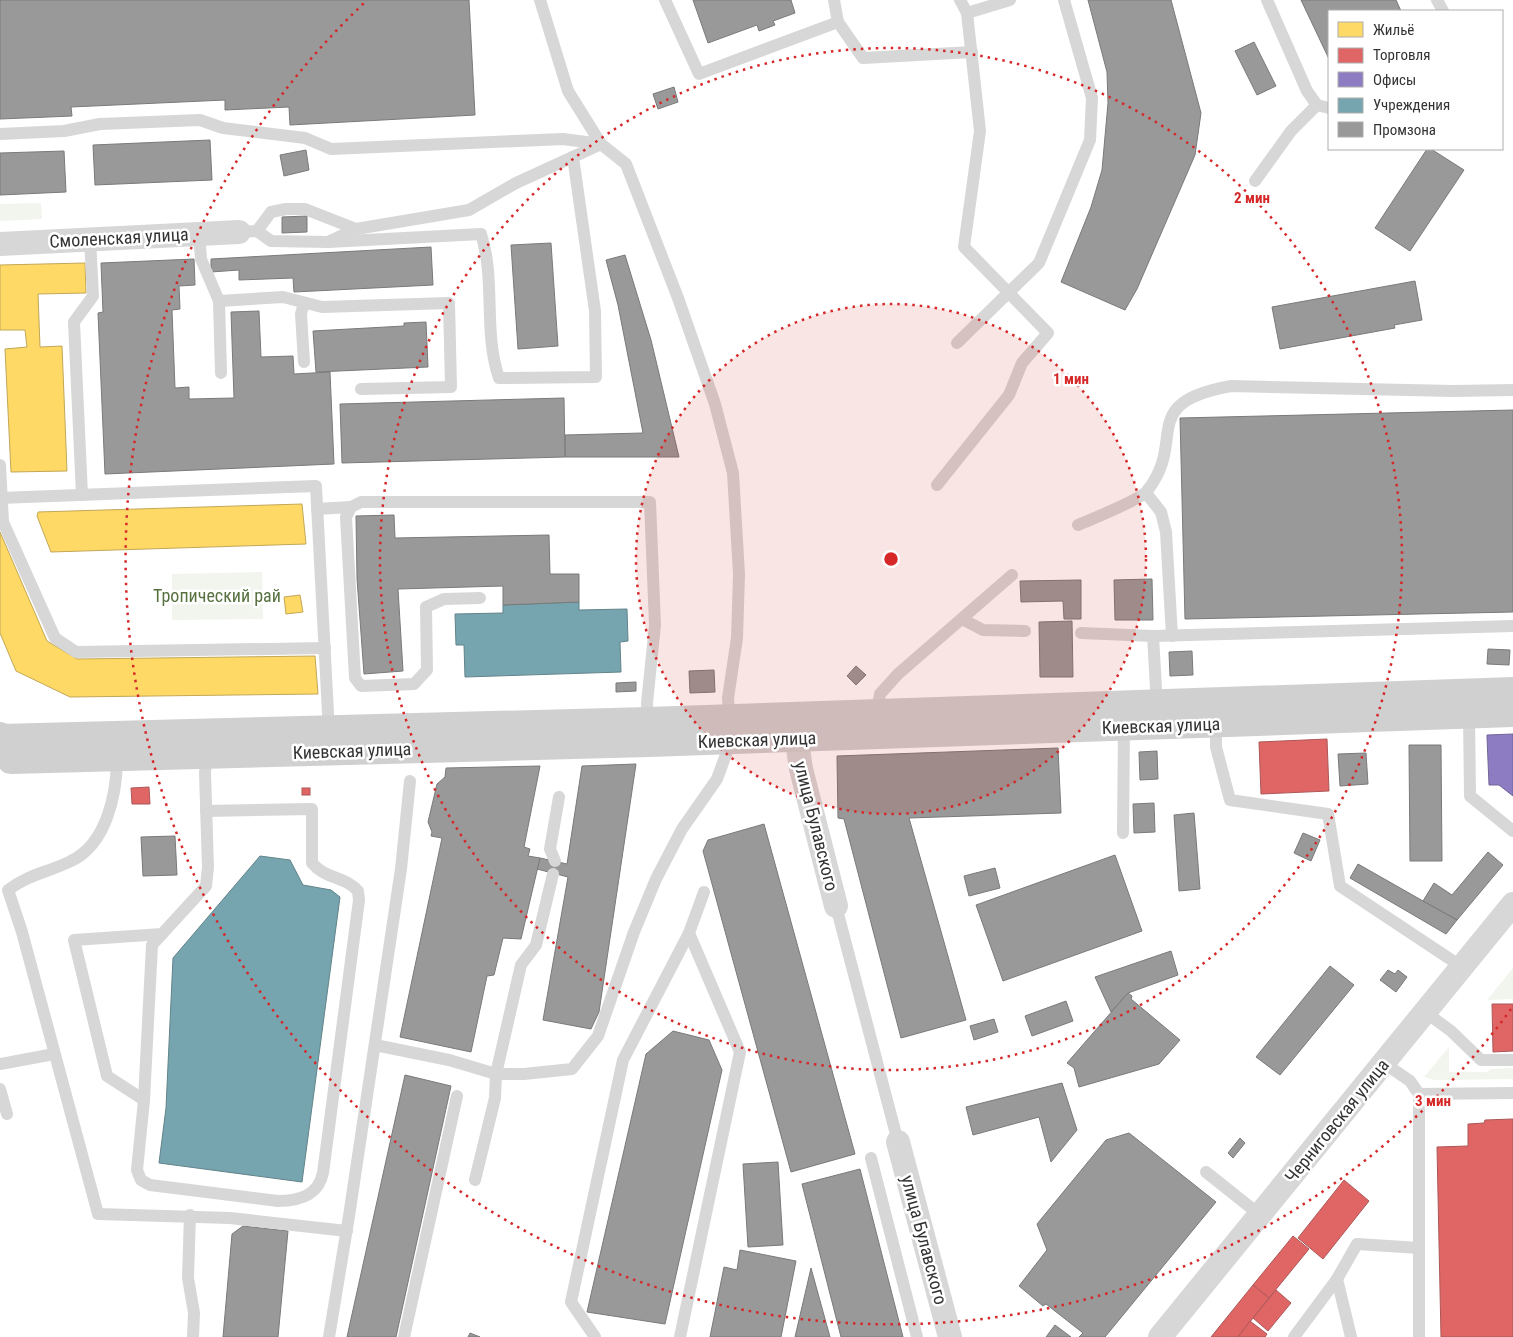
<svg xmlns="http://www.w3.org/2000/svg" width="1513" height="1337" font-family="'Roboto Condensed',sans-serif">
	<rect width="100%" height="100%" fill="#fff"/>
	<!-- green -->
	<g fill="#f1f5ed">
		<path d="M41,203L42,219L0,221V204Z"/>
		<path d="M262,572L263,619L172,620V574Z"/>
		<path d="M1513,968V999L1487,1000Z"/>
		<path d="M1449,1047V1072H1487L1491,1069L1513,1068V1079L1434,1080L1424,1077Z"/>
	</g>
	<!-- homes -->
	<g fill="#ffd966" stroke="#c2a757">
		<path d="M85,263L86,293L38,294L40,347L62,346L67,471L11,472L5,349L27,347L25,330H0V265Z"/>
		<path d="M302,504L306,544L51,552L37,516L38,512Z"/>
		<path d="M0,532L47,641L77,659L315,656L318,694L70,697L16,671L0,633Z"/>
		<path d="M300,595L303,612L286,614L284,597Z"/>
	</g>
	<!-- shops -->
	<g fill="#e06666" stroke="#ac5757">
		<path d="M1327,739L1329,791L1261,794L1259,742Z"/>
		<path d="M149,787L150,804H132L131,788Z"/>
		<rect x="302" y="788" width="8" height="7"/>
		<path d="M1492,1004H1513V1051L1493,1052Z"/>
		<path d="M1513,1119V1337H1441L1437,1147L1468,1146V1124L1484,1123L1485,1120Z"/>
		<path d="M1344,1180L1369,1201L1323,1259L1298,1238Z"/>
		<path d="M1293,1236L1309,1249L1269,1298L1253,1285Z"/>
		<path d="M1253,1285L1269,1298L1238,1337H1211Z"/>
		<path d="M1276,1290L1291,1303L1268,1331L1253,1318Z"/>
		<path d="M1250,1321L1267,1334L1265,1337H1238Z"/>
	</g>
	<!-- offices -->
	<path fill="#8e7cc3" stroke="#736698" d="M1513,734V796L1499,785H1489L1487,737V735Z"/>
	<!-- public -->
	<g fill="#76a5af" stroke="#62838a">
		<path d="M579,602V610L627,609L628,641L620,642L621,672L465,677L464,645H456L455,614L503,613V605Z"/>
		<path d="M260,856L290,860L303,885L331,890L340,897L302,1182L159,1163L166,1108L173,958Z"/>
	</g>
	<!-- industry -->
	<g fill="#999" stroke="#7a7a7a">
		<path d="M0,0H469L475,115L290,125L289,107L225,110V100L71,107L72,116L0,119Z"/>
		<path d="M693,0H791L795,13L773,21L775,25L759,31L757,25L708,43Z"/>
		<path d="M1088,0H1171L1201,113L1195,155L1137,289L1125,310L1061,282L1091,207L1102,170L1108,103L1107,72Z"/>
		<path d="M1301,0H1396L1401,11H1329V59Z"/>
		<path d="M1254,42L1276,86L1257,95L1235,51Z"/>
		<path d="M674,87L678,102L658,109L653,94Z"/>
		<path d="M210,140L212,180L95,185L93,145Z"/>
		<path d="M1427,149H1431L1464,170L1410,251L1375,228Z"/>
		<path d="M306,150L309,170L284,176L280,155Z"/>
		<path d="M64,151L66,192L0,195V153Z"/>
		<path d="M307,216V232L282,233V217Z"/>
		<path d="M551,243L558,346L518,349L511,245Z"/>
		<path d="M431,247L433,285L294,292L293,278L239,280V270L211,272V259Z"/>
		<path d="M625,255L651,340L679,457H565V435L643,433L618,305L606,260Z"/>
		<path d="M194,259L195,285L179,286L180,309L172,310L175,388L189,387V399L234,398L231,312L259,311L261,357L293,356L294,374L330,372L334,464L105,474L98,313L103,312L101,263Z"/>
		<path d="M1415,281L1422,320L1394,325L1395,328L1280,349L1272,307Z"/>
		<path d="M426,322L428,367L316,372L313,331L404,326V323Z"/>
		<path d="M564,398L565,457L342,463L340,404Z"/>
		<path d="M1513,410V612L1185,619L1180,418Z"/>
		<path d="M394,515L395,538L549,535L550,574H579V602L503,605V586L398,589L403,671L364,674L357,579L356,516Z"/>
		<path d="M1152,579L1153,620H1115L1114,580Z"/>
		<path d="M1081,580V619H1064L1063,601L1021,602L1020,581Z"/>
		<path d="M1072,621L1073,677H1040L1039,622Z"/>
		<path d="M1488,649L1510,650L1509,665L1487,664Z"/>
		<path d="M1192,651L1193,675L1170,676L1169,652Z"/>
		<path d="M856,666L866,675L856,685L847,676Z"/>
		<path d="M714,670L715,692L690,693L689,671Z"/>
		<path d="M636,682V691L616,692V683Z"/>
		<path d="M1409,745H1441L1442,861H1410Z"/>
		<path d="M1058,748L1061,813L909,818L966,1020L901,1038L844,819L838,818L837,756Z"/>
		<path d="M1157,751L1158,779L1140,780L1139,752Z"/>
		<path d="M1366,753L1368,784L1340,786L1338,754Z"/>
		<path d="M636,764L599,1012L591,1029L543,1020L568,877L537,869L540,858L567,864L582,766Z"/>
		<path d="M540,766L524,847L530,849L528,856L540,858L521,939L503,938L494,975L487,976L471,1052L400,1037L442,838L431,836L432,832L428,822L437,784L445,777L446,768Z"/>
		<path d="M1154,803L1155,832L1134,833L1133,804Z"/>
		<path d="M1194,813L1200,889L1179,891L1174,815Z"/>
		<path d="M764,824L855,1154L791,1172L703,851L708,840Z"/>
		<path d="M1303,833L1320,840L1311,861L1294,853Z"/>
		<path d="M175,836L177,875L143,876L141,837Z"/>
		<path d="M1488,852L1503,865L1457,920L1423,901L1434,883L1452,895Z"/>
		<path d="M1115,855L1142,931L1003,981L976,905Z"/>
		<path d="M1358,864L1423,901L1457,920L1446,934L1350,878Z"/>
		<path d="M995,868L1000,888L969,896L964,876Z"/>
		<path d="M1171,951L1178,975L1128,993L1111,1012L1095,977Z"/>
		<path d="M1330,966L1354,985L1280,1075L1256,1057Z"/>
		<path d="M1388,970L1395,974L1398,970L1407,977L1396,992L1380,980Z"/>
		<path d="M1128,993L1132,996L1131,999L1180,1040L1159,1064L1079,1087L1074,1068L1067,1063Z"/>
		<path d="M1066,1001L1073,1021L1032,1036L1025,1016Z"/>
		<path d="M994,1019L998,1032L974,1040L970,1026Z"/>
		<path d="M673,1031L709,1040L722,1070L665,1324L587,1312L646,1054Z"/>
		<path d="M405,1075L451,1086L396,1337H347Z"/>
		<path d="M1062,1083L1077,1130L1051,1162L1039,1117L973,1135L966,1107Z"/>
		<path d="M1129,1133L1216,1202L1105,1337H1079L1083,1333L1046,1304L1043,1306L1019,1286L1047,1250L1037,1224L1106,1140Z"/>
		<path d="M1240,1138L1245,1143L1233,1158L1228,1153Z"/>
		<path d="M778,1162L783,1245L748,1247L743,1164Z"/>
		<path d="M860,1169L903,1337H841L802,1184Z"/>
		<path d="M243,1226L288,1231L278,1337H223L232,1234Z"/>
		<path d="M740,1250L796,1261L781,1337H710L724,1267L737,1270Z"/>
		<path d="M811,1268L830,1337H795Z"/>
		<path d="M1055,1325L1071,1337H1046Z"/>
		<path d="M470,1333L480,1337H468Z"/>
	</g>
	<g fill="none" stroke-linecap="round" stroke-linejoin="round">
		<!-- lane -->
		<g stroke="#d7d7d7" stroke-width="12">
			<path d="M665,0L699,74L838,22L863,58L972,52"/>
			<path d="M834,0L838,22"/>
			<path d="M960,0L967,13"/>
			<path d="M1267,0L1307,91L1317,105L1329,108"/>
			<path d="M1437,0L1443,11"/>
			<path d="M0,134L64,131L100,124L200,120L223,128L305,138L331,149L563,139L601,144L626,164L678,298L715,404L733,473L739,574L737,638L728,698L731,741L717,779L682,829L656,879L634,932L598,1036L572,1069L524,1074H496L449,1060L375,1045"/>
			<path d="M1255,181L1291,131L1317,105"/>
			<path d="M257,231L271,212L286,209H305L356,229"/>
			<path d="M239,232L257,231L271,241L328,242L356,229L469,210L516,183L601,144L568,91L540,0"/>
			<path d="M199,234L201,259L219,301L221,373"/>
			<path d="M328,242L481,234C496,280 483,332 499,378L596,377L595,311L573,157"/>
			<path d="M219,301L283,297L322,307L449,303L451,387L361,389"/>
			<path d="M957,343L1039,263L1090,140L1092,98L1064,0"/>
			<path d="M304,362L301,314L304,303"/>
			<path d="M0,465L3,522L55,638L76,652L325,648"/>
			<path d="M937,485L1009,395L1022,363L1048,333L964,247L980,131L967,13L1010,0"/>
			<path d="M1146,493L1161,512L1166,532L1172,636"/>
			<path d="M82,495L74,322L93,296L90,239"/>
			<path d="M0,498L316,486L329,732"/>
			<path d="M317,509L351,507"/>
			<path d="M1078,525C1092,519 1140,500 1147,491C1188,440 1136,403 1231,386L1453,391L1513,390"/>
			<path d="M480,598L444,599L426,607L427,670L414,684L361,686L355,678L346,517L351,507L361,502H650L655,625L647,703L648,723"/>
			<path d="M962,619L983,630L1025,631"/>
			<path d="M1081,633L1153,636L1513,626"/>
			<path d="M1153,636L1157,706"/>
			<path d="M1469,712L1470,796L1513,831"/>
			<path d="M876,716L880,694L898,674L1012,575"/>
			<path d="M1216,720V747L1230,800L1328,814L1340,886L1462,967"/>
			<path d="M117,757C117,793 107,844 71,861C47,873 31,873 8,890L22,932L98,1214L230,1218L347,1231"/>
			<path d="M1123,833L1124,727"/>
			<path d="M555,861L550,849L559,797"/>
			<path d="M836,906L898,1142"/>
			<path d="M162,934L152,945L144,1100L137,1170L141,1180L150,1185L278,1201C299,1201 318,1196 323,1173L359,900L358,891C345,876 325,879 312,863V809L206,811"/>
			<path d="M1425,1012L1451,1031L1481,1060H1513"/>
			<path d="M1384,1063L1410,1081L1419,1094V1337"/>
			<path d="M0,1064L54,1054"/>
			<path d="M0,1089L7,1114"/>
			<path d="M1419,1094L1513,1093"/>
			<path d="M144,1100L107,1076L74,940L162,934L206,886L208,867L205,773L207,752"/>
			<path d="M871,1158L917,1337"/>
			<path d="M1206,1172L1260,1215"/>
			<path d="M475,1180L495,1098L496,1074L521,965L536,945L553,874"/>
			<path d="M190,1215L188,1278L194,1313L193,1337"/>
			<path d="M1337,1279L1351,1337"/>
			<path d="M329,1337L349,1216L401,869L410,781"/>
			<path d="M404,1337L457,1096"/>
			<path d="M595,1337L571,1302L623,1060L689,933L704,892"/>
			<path d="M680,1337L740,1052L689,933"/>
			<path d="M1294,1337L1337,1279L1357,1244L1419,1248"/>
		</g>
		<!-- street -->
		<g stroke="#d7d7d7" stroke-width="24">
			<path d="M0,244L239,232"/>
			<path d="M794,720L801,769L836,906"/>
			<path d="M898,1142L950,1337"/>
			<path d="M1160,1337L1513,904"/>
		</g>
		<!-- secondary -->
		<g stroke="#d0d0d0" stroke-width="28">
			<path d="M0,736L11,760L649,743L1513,713"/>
			<path d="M0,738L648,721L1513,691"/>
		</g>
	</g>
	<!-- distance rings -->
	<circle cx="891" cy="559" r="255" fill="#d62828" fill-opacity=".12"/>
	<g fill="none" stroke="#d62828" stroke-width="2.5" stroke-dasharray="2.5 5">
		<circle cx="891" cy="559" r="255"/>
		<circle cx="891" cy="559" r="511"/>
		<path d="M1511 1009A766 766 0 1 1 364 3"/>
	</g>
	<g text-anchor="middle" stroke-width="5" stroke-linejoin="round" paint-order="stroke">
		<!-- street labels -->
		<g font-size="18" fill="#333" stroke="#fff">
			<text transform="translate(119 238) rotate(-3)" y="6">Смоленская улица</text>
			<text transform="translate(1161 726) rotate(-2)" y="6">Киевская улица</text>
			<text transform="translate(757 740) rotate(-2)" y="6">Киевская улица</text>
			<text transform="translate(352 751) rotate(-2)" y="6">Киевская улица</text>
			<text transform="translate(816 826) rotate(76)" y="6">улица Булавского</text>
			<text transform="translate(1337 1121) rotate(-51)" y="6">Черниговская улица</text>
			<text transform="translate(924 1240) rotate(75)" y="6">улица Булавского</text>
		</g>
		<!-- park labels -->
		<g font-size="18" fill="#56703f" stroke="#fff">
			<text x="217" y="602">Тропический рай</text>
		</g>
	</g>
	<circle cx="891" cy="559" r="8" fill="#d62828" stroke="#fff" stroke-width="2.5"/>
	<g font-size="15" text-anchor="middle" font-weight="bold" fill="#d62828" stroke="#fff" stroke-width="5" stroke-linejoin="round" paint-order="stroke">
		<text x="1252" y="203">2 мин</text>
		<text x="1071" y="384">1 мин</text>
		<text x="1433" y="1106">3 мин</text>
	</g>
	<!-- legend -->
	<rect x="1328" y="10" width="175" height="140" fill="#ffffff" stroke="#adadad"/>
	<rect x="1338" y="22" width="25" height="15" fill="#ffd966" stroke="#adadad"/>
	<text x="1373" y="35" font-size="15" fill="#333333">Жильё</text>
	<rect x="1338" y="48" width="25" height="15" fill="#e06666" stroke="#adadad"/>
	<text x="1373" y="60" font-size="15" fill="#333333">Торговля</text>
	<rect x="1338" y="72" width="25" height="15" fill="#8e7cc3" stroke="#adadad"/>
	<text x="1373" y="85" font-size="15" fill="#333333">Офисы</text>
	<rect x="1338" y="98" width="25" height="15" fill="#76a5af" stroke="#adadad"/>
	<text x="1373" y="110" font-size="15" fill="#333333">Учреждения</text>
	<rect x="1338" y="122" width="25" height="15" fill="#999999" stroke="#adadad"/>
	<text x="1373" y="135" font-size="15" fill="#333333">Промзона</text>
</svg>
